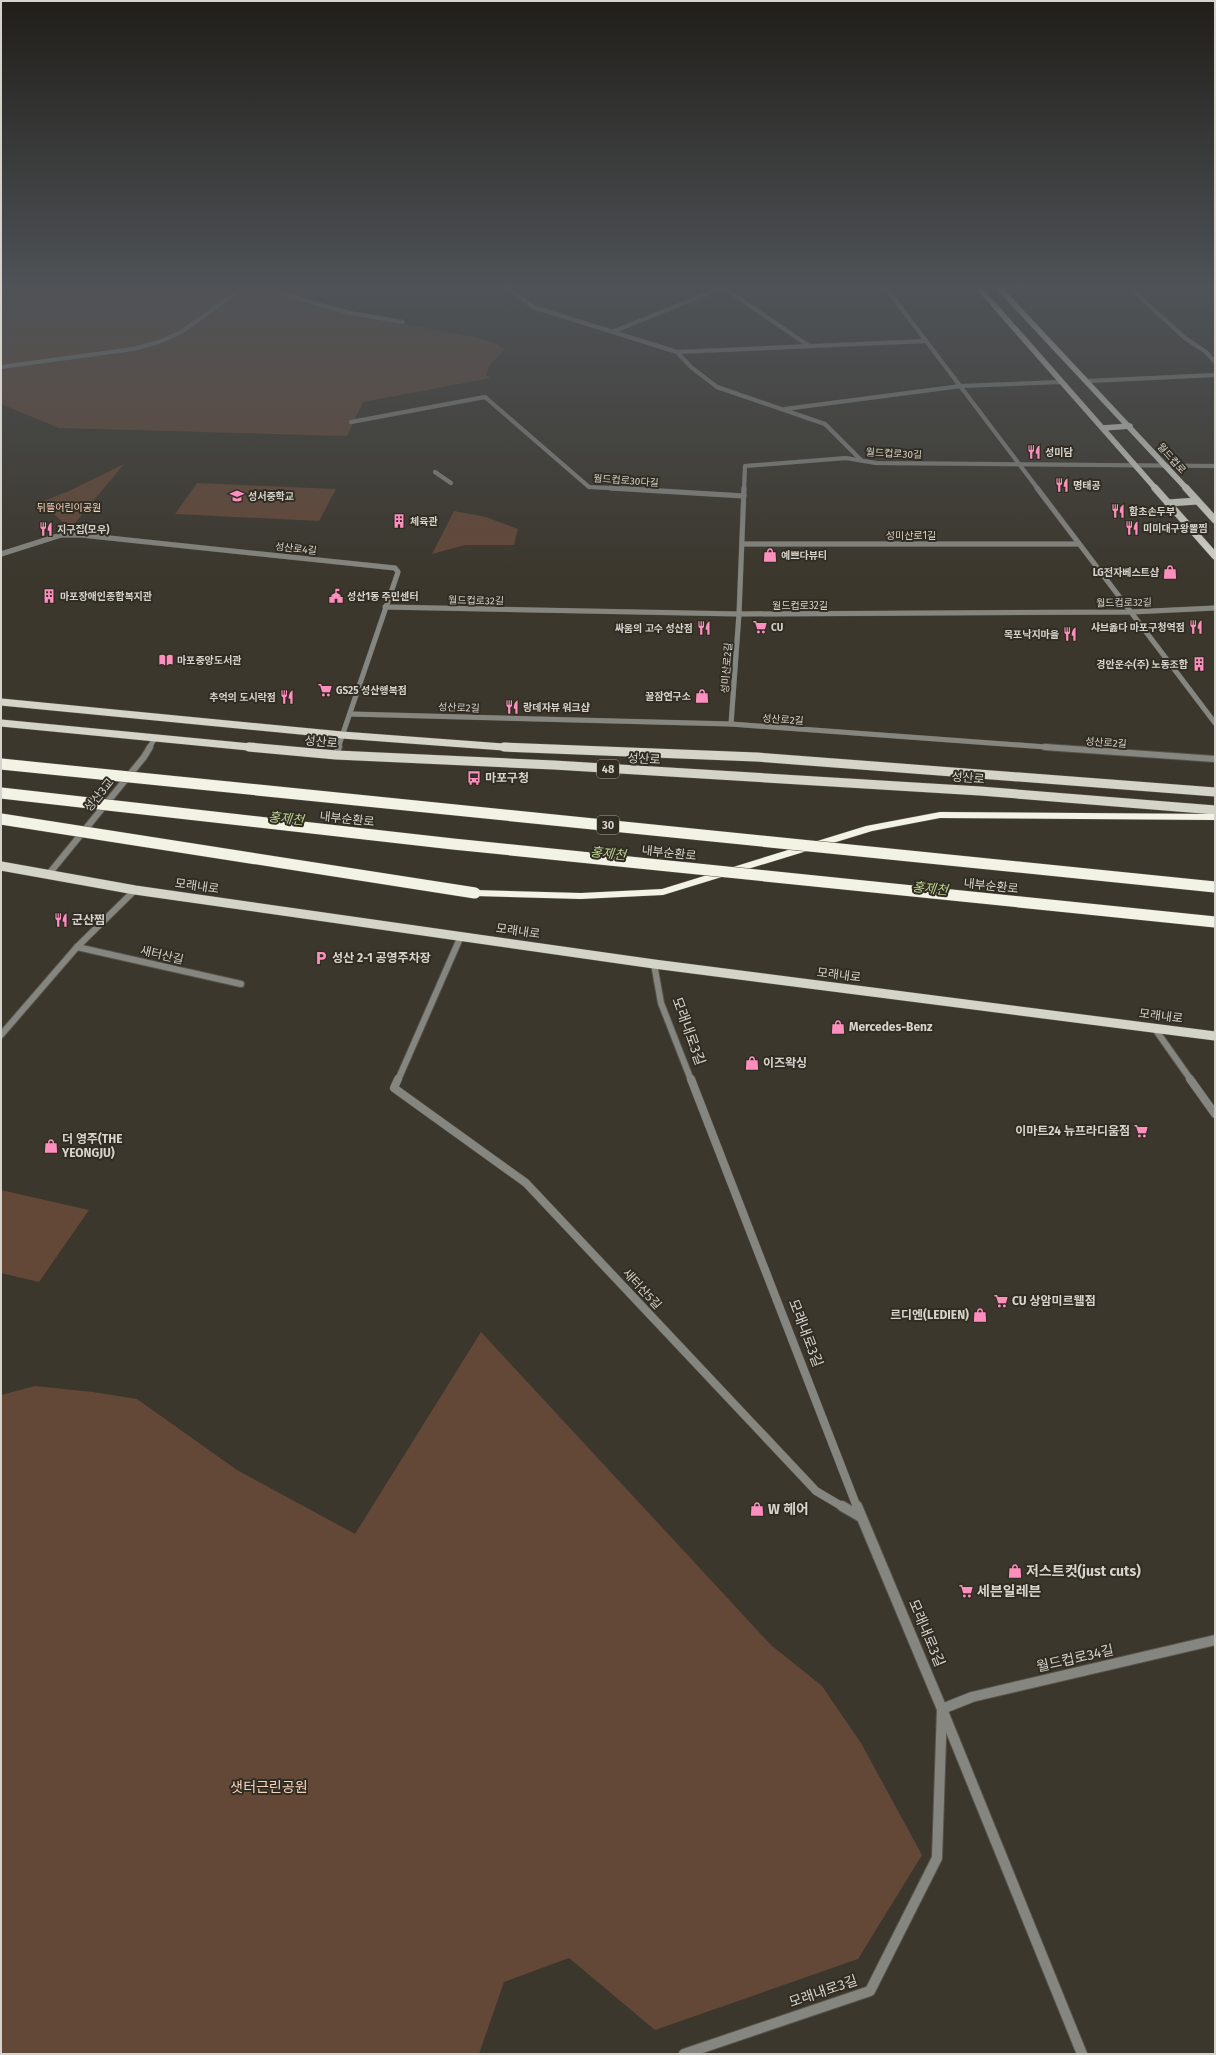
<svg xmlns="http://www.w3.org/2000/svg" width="1216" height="2055" font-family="'Fira Sans','Noto Sans KR',sans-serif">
	<rect width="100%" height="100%" fill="#3b372d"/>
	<!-- green -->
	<g fill="#634737">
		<path d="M1,288H261L268,292L347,314L475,337L494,343L505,349L490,365L486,375L491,378L363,402L347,436L59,428L1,404Z"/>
		<path d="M124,464L70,529L41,502L69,491Z"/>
		<path d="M197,483L336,489L319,521L175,514Z"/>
		<path d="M454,511L486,517L518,529L514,545H465L432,554Z"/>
		<path d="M1,1190L89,1210L39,1282L1,1273Z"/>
		<path d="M481,1332L771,1645L822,1686L861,1743L922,1855L858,1959L655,2030L569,1958L504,1982L479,2054H1V1395L35,1386L93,1392L137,1399L237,1470L355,1534Z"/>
	</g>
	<!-- pier -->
	<path fill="#3b372d" d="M1,758L1215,884V927L1,801Z"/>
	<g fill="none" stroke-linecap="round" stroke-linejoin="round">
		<defs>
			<g id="minor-far4">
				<path d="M279,288L267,290L350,313L403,322"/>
				<path d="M508,288L533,307L677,352L926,341"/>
				<path d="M724,288L809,346"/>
				<path d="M886,288L1038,489"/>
				<path d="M1130,288L1185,338L1206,352L1215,362"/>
				<path d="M612,332L721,288"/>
				<path d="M677,352L691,367L717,387L825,424L861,460"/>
				<path d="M1,367L133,349L159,342L181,332L243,288"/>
				<path d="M1088,381L1215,375"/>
				<path d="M785,409L961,386L1061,382"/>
				<path d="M351,422L485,397L589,487L628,489"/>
				<path d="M435,472L451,483"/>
				<path d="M744,489L745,466L846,458L876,463L1215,466"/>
			</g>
			<g id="minor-far3">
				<path d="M611,488L744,496"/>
				<path d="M1037,488L1215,723"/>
				<path d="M742,544H1079"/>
				<path d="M1,554L61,535H81L395,568L398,572L338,748"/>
				<path d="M385,607L739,614L1131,612L1215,608"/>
				<path d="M350,714L731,724L1059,748"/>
				<path d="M731,724L739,614L744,488"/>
				<path d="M149,748L155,738"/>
			</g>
			<g id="minor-far2">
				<path d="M1045,747L1215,759"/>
				<path d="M336,755L339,747"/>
				<path d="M48,875L144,757L150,747"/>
				<path d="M77,947L241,984"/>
				<path d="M654,964L661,1003L691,1080"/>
				<path d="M1155,1029L1191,1080"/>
				<path d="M1,1035L77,947L135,890"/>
				<path d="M398,1080L461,936"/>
			</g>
			<g id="minor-far1">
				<path d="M398,1079L394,1088L526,1183L816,1491L843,1507"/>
				<path d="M691,1079L857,1507"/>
				<path d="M1190,1079L1215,1114"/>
			</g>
			<g id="minor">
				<path d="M842,1506L861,1517"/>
				<path d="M857,1506L942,1709L1082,2054"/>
				<path d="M684,2054L870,1991L937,1858L942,1709L972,1697L1215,1640"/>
			</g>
			<g id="major-far2">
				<path d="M979,288L1156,489"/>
				<path d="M999,288L1187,489"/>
				<path d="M1103,428L1130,426"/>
			</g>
			<g id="major-far1">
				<path d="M1155,488L1215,556"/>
				<path d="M1186,488L1215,520"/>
				<path d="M1168,503L1197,501"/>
				<path d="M1,702L342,735L518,748"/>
				<path d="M1,723L260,748"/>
			</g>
			<g id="major">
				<path d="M249,747L336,755L554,765L980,791L1215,810"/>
				<path d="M504,747L756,757L1215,792"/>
				<path d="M1,866L135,890L654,964L1215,1036"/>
			</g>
			<path id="highway" d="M940,812L1215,814V820L940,818L872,831L663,895L581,899L475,896L470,893L475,890L581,893L662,889L866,826Z"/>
		</defs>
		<!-- minor-far4 casing -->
		<use href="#minor-far4" stroke="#57534a" stroke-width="4.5"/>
		<!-- minor-far3 casing -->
		<use href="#minor-far3" stroke="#57534a" stroke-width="5.5"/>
		<!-- minor-far2 casing -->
		<use href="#minor-far2" stroke="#57534a" stroke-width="8"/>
		<!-- minor-far1 casing -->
		<use href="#minor-far1" stroke="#57534a" stroke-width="9"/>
		<!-- minor casing -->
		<use href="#minor" stroke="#57534a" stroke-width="12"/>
		<!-- major-far2 casing -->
		<use href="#major-far2" stroke="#57534a" stroke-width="6"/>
		<!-- major-far1 casing -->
		<use href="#major-far1" stroke="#57534a" stroke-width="8"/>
		<!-- major casing -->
		<use href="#major" stroke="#57534a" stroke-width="10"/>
		<!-- highway casing -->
		<use href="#highway" stroke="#57534a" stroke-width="1"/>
		<!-- minor-far4 -->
		<use href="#minor-far4" stroke="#868680" stroke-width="4"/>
		<!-- minor-far3 -->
		<use href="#minor-far3" stroke="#868680" stroke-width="5"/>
		<!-- minor-far2 -->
		<use href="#minor-far2" stroke="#868680" stroke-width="6"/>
		<!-- minor-far1 -->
		<use href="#minor-far1" stroke="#868680" stroke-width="8"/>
		<!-- minor -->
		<use href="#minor" stroke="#868680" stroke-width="10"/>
		<!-- major-far2 -->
		<use href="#major-far2" stroke="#d4d4c9" stroke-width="5.5"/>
		<!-- major-far1 -->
		<use href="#major-far1" stroke="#d4d4c9" stroke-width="7"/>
		<!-- major -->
		<use href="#major" stroke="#d4d4c9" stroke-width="9"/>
		<!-- highway -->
		<use href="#highway" fill="#f3f3e5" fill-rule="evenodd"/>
		<defs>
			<g id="highway-bridge">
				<path d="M1,764L1215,887"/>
				<path d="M1,793L453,844L1215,922"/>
				<path d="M1,819L475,893"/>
			</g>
		</defs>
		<!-- highway-bridge casing -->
		<use href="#highway-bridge" stroke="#57534a" stroke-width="12" stroke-linecap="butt"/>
		<!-- highway-bridge -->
		<use href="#highway-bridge" stroke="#f3f3e5" stroke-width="11"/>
	</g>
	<!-- sky -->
	<linearGradient id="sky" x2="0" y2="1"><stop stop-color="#201e19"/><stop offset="0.5" stop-color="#4f5357"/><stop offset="1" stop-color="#4f5357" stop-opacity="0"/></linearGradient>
	<rect width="1216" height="575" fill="url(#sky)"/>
	<!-- icons -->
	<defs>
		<symbol id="restaurant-bare" viewBox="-9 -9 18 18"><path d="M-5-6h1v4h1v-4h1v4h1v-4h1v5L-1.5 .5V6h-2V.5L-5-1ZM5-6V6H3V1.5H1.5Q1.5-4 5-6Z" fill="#fd8ebe" stroke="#312d23" stroke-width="2.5" paint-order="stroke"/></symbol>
		<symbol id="school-bare" viewBox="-9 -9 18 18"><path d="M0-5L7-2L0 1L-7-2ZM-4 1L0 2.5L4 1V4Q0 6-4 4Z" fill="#fd8ebe" stroke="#312d23" stroke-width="2.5" paint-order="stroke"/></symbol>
		<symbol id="building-bare" viewBox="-9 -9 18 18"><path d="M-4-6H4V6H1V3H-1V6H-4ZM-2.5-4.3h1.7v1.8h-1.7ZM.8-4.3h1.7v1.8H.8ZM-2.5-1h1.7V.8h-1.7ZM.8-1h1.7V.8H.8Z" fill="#fd8ebe" stroke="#312d23" stroke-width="2.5" paint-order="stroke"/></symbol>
		<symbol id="shop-bare" viewBox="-9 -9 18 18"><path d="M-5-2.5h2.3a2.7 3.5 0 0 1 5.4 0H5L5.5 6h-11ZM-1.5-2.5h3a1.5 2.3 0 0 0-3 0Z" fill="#fd8ebe" stroke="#312d23" stroke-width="2.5" paint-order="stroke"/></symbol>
		<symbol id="civic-bare" viewBox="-9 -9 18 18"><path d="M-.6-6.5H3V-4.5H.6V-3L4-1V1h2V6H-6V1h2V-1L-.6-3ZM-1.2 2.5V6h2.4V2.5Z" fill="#fd8ebe" stroke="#312d23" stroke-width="2.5" paint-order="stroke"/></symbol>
		<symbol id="supermarket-bare" viewBox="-9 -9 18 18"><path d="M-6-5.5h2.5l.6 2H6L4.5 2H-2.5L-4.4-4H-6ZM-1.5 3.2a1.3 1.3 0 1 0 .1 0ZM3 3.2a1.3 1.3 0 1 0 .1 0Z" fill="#fd8ebe" stroke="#312d23" stroke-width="2.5" paint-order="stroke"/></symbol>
		<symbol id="library-bare" viewBox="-9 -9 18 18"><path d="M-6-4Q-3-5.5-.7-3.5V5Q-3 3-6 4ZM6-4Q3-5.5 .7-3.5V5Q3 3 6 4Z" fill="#fd8ebe" stroke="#312d23" stroke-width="2.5" paint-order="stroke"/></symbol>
		<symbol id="bus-bare" viewBox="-9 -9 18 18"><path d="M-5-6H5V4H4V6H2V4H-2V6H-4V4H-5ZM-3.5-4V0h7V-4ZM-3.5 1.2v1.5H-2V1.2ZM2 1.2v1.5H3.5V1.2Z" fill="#fd8ebe" stroke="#312d23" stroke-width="2.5" paint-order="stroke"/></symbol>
		<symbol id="parking-bare" viewBox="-9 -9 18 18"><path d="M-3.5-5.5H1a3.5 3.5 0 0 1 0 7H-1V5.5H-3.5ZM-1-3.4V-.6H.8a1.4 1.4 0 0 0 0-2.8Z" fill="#fd8ebe" stroke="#312d23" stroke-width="2.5" paint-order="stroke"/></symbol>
	</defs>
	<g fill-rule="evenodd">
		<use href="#restaurant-bare" x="1024" y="442" width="20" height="20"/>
		<use href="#restaurant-bare" x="1052" y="475" width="20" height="20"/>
		<use href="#school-bare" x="227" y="486" width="20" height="20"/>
		<use href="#restaurant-bare" x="1108" y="501" width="20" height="20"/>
		<use href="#building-bare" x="389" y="511" width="20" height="20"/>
		<use href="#restaurant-bare" x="1122" y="518" width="20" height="20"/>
		<use href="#restaurant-bare" x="36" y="519" width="20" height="20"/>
		<use href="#shop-bare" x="760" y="545" width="20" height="20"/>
		<use href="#shop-bare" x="1160" y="562" width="20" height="20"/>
		<use href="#building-bare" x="39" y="586" width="20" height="20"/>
		<use href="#civic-bare" x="326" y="586" width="20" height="20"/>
		<use href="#supermarket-bare" x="750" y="617" width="20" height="20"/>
		<use href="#restaurant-bare" x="1186" y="617" width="20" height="20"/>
		<use href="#restaurant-bare" x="694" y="618" width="20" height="20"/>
		<use href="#restaurant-bare" x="1060" y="624" width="20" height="20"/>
		<use href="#library-bare" x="156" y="650" width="20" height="20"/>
		<use href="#building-bare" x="1189" y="654" width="20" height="20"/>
		<use href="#supermarket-bare" x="315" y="680" width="20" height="20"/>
		<use href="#shop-bare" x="692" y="686" width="20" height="20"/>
		<use href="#restaurant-bare" x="277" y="687" width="20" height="20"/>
		<use href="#restaurant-bare" x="502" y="697" width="20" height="20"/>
		<use href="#bus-bare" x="464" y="768" width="20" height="20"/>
		<use href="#restaurant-bare" x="51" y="910" width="20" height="20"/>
		<use href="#parking-bare" x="311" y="948" width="20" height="20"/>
		<use href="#shop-bare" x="828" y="1017" width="20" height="20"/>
		<use href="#shop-bare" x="742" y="1053" width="20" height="20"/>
		<use href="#supermarket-bare" x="1131" y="1121" width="20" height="20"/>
		<use href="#shop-bare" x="41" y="1136" width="20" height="20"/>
		<use href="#supermarket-bare" x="991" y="1291" width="20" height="20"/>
		<use href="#shop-bare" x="970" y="1305" width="20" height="20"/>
		<use href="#shop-bare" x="747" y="1499" width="20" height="20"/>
		<use href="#shop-bare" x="1005" y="1561" width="20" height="20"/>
		<use href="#supermarket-bare" x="956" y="1581" width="20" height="20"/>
	</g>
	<g text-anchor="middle" stroke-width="4" stroke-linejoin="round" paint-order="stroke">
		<!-- far-poi labels -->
		<g font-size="10" font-weight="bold" fill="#d6d3cd" stroke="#312d23" text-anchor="start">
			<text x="1045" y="456">성미담</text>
			<text x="1073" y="489">명태공</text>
			<text x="248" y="500">성서중학교</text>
			<text x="1129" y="515">함초손두부</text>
			<text x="410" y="525">체육관</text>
			<text x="1143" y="532">미미대구왕뽈찜</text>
			<text x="57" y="533">지구집(모우)</text>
			<text x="781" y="559">예쁘다뷰티</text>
			<text x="1159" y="576" text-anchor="end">LG전자베스트샵</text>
			<text x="60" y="600">마포장애인종합복지관</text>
			<text x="347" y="600">성산1동 주민센터</text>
			<text x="771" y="631">CU</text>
			<text x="1185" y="631" text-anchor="end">샤브옳다 마포구청역점</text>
			<text x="693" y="632" text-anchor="end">싸움의 고수 성산점</text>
			<text x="1059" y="638" text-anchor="end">목포낙지마을</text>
			<text x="177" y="664">마포중앙도서관</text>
			<text x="1188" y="668" text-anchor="end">경안운수(주) 노동조합</text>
			<text x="336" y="694">GS25 성산행복점</text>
			<text x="691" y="700" text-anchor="end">꿀잠연구소</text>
			<text x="276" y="701" text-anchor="end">추억의 도시락점</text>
			<text x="523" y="711">랑데자뷰 워크샵</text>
		</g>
		<!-- far-street labels -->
		<g font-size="10" fill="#d6d3cd" stroke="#312d23">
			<text transform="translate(894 453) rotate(3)" y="4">월드컵로30길</text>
			<text transform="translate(1172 458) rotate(48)" y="4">월드컵로</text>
			<text transform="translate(626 480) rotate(4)" y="4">월드컵로30다길</text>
			<text x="911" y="539">성미산로1길</text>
			<text transform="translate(296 548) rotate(6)" y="4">성산로4길</text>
			<text transform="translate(476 600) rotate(1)" y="4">월드컵로32길</text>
			<text transform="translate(1124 602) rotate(-1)" y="4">월드컵로32길</text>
			<text x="800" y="609">월드컵로32길</text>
			<text transform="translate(726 668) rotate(-86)" y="4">성미산로2길</text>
			<text transform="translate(459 707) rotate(2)" y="4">성산로2길</text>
			<text transform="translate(783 719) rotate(4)" y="4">성산로2길</text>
			<text transform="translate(1106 742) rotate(4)" y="4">성산로2길</text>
		</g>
		<!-- far-park labels -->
		<g font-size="10" fill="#f9d2bd" stroke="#312d23">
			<text x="69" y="511">뒤뜰어린이공원</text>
		</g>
		<!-- shield labels -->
		<g fill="#312d23" stroke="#a4a19a" stroke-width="1">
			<rect x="597" y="760" width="22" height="18" rx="3"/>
			<rect x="597" y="816" width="22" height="18" rx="3"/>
		</g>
		<g font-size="11" font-weight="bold" fill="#d6d3cd">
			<text x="608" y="773">48</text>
			<text x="608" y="829">30</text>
		</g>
		<!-- street labels -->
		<g font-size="12" fill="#d6d3cd" stroke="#312d23">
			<text transform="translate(321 742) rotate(5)" y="4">성산로</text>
			<text transform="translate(644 759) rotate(3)" y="4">성산로</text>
			<text transform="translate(968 778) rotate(4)" y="4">성산로</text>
			<text transform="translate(99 795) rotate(-51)" y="4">성산3교</text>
			<text transform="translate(347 819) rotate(6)" y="4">내부순환로</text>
			<text transform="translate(669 853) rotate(6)" y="4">내부순환로</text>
			<text transform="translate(197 886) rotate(8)" y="4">모래내로</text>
			<text transform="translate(991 886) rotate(6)" y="4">내부순환로</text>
			<text transform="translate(518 931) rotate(8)" y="4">모래내로</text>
			<text transform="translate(162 955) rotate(13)" y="4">새터산길</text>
			<text transform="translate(839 975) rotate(7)" y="4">모래내로</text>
			<text transform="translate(1161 1016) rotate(7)" y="4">모래내로</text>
			<text transform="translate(642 1289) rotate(47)" y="4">새터산5길</text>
		</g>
		<!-- poi labels -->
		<g font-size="12" font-weight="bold" fill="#d6d3cd" stroke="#312d23" text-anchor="start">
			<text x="485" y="782">마포구청</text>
			<text x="72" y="924">군산찜</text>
			<text x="332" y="962">성산 2-1 공영주차장</text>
			<text x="849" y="1031">Mercedes-Benz</text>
			<text x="763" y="1067">이즈왁싱</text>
			<text x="1130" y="1135" text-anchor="end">이마트24 뉴프라디움점</text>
			<text x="62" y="1143">더 영주(THE<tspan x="62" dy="14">YEONGJU)</tspan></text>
			<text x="1012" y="1305">CU 상암미르웰점</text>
			<text x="969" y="1319" text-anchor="end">르디엔(LEDIEN)</text>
		</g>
		<!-- water labels -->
		<g font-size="13" font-style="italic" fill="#b9cf90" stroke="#312d23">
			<text transform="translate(286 818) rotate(6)" y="5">홍제천</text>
			<text transform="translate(608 853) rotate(6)" y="5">홍제천</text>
			<text transform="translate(930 888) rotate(6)" y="5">홍제천</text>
		</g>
		<!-- near-street labels -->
		<g font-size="14" fill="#d6d3cd" stroke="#312d23">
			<text transform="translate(689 1031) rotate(70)" y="5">모래내로3길</text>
			<text transform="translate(806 1333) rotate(69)" y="5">모래내로3길</text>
			<text transform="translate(927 1633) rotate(67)" y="5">모래내로3길</text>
			<text transform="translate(1075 1658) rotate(-13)" y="5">월드컵로34길</text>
			<text transform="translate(823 1991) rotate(-19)" y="5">모래내로3길</text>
		</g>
		<!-- near-poi labels -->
		<g font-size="14" font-weight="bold" fill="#d6d3cd" stroke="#312d23" text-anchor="start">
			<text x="768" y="1514">W 헤어</text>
			<text x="1026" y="1576">저스트컷(just cuts)</text>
			<text x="977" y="1596">세븐일레븐</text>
		</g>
		<!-- near-park labels -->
		<g font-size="14" fill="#f9d2bd" stroke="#312d23">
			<text x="269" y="1792">샛터근린공원</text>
		</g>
	</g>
	<!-- border -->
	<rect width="1216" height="2055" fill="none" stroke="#d6d3cd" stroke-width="4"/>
</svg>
